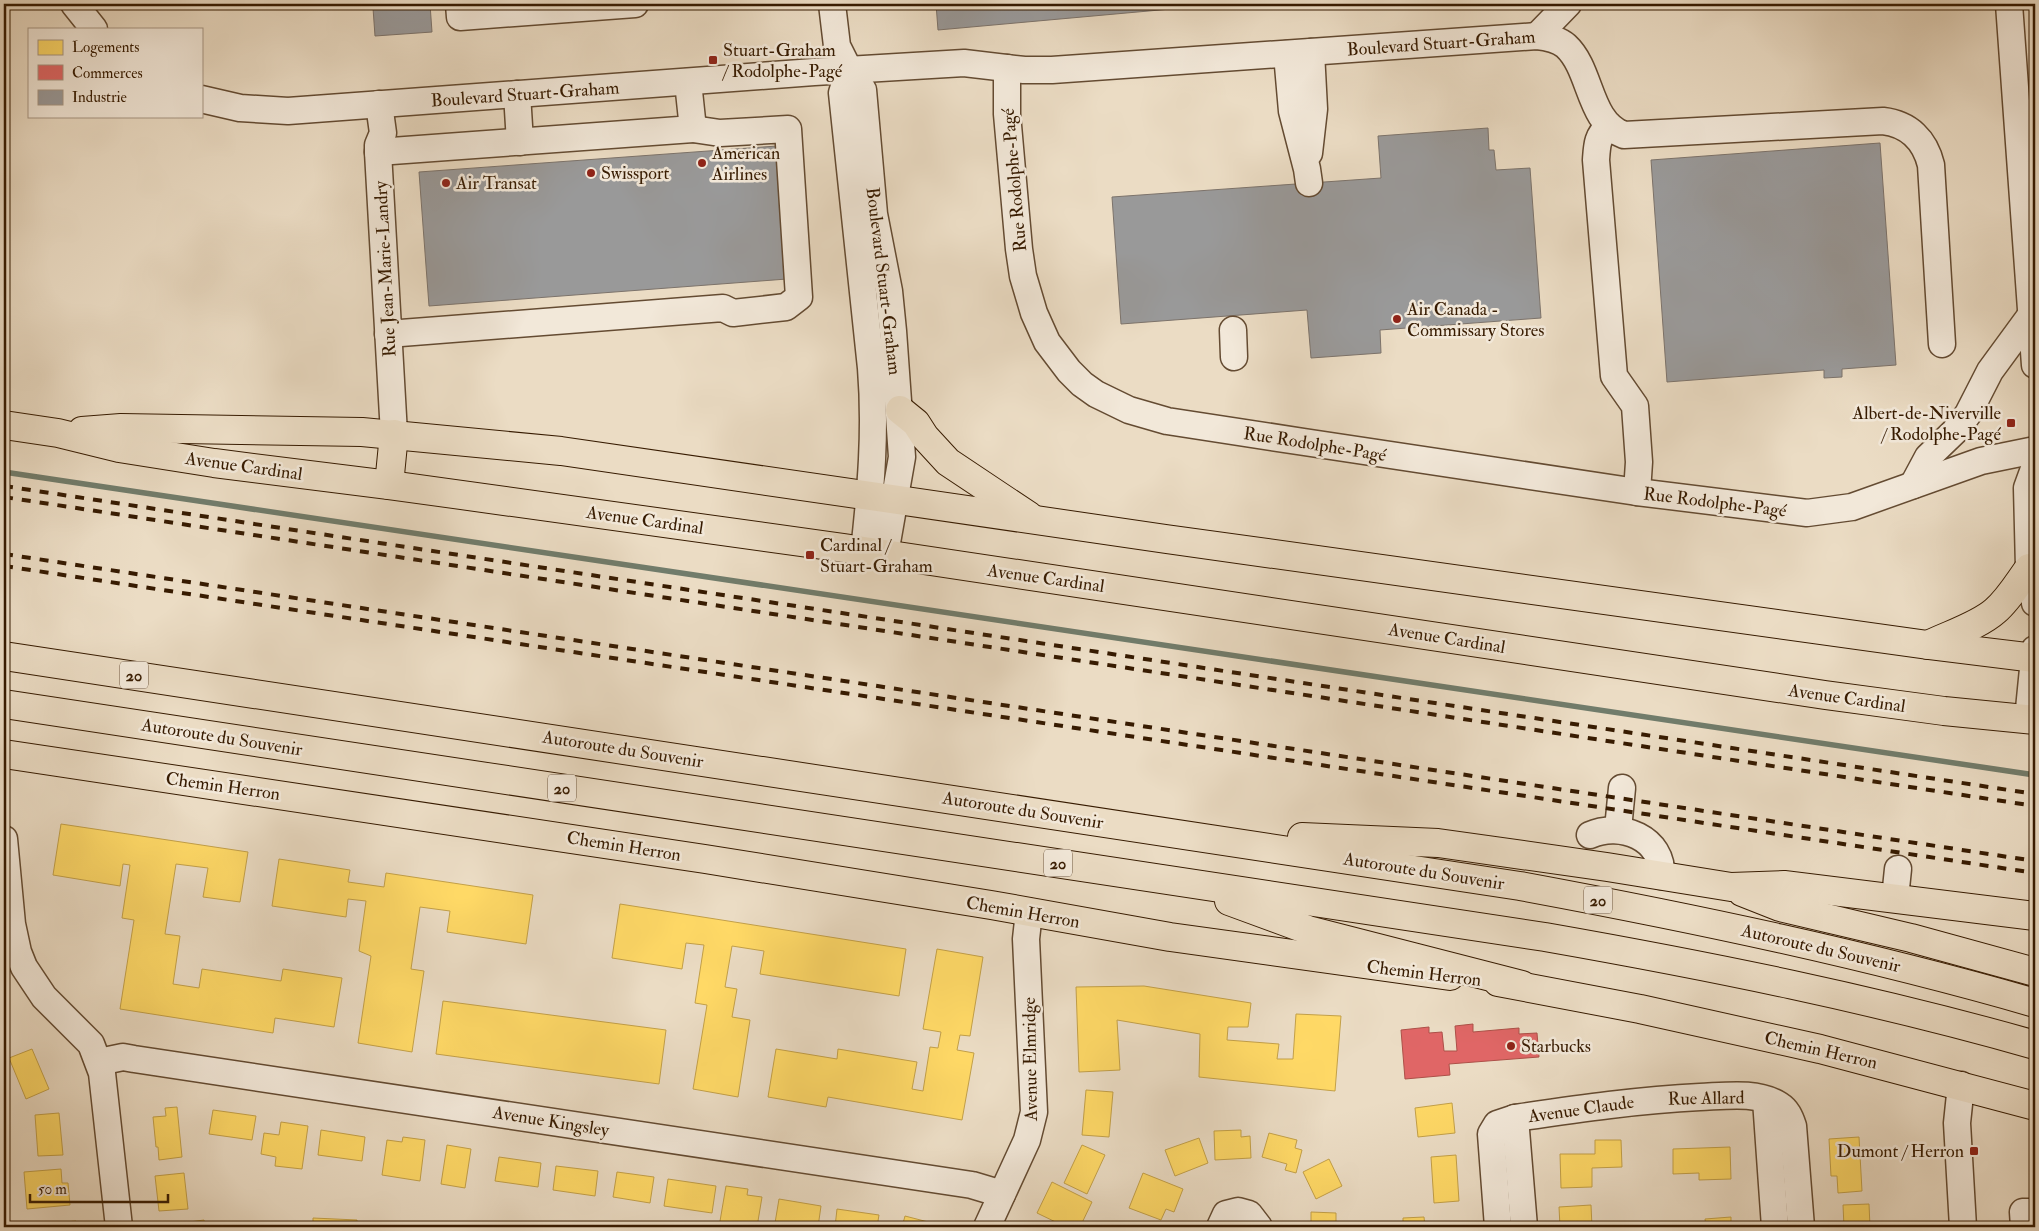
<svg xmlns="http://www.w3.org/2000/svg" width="2039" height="1231" font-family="'IM FELL Double Pica',serif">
	<rect width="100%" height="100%" fill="#ebdcc4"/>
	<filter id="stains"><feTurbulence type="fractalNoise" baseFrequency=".004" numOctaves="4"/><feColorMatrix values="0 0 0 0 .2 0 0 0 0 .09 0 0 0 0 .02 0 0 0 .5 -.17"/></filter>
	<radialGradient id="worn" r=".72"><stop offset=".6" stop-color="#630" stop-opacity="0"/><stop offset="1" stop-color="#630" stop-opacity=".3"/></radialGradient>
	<!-- homes -->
	<g fill="#ffd966" stroke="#c3a048">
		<path d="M61,824L248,852L240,902L203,897L208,868L176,864L165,934L180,936L173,984L199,988L202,969L281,981L283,969L342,978L334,1027L275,1018L273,1033L120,1009L134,920L122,918L130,865L123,864L120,886L53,875Z"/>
		<path d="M279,859L350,870L348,882L384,887L386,873L533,895L526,944L447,932L450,911L420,907L411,969L424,971L412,1052L358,1043L371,956L359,951L366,901L348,899L346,917L272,906Z"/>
		<path d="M620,904L906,949L899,996L760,974L764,951L732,946L725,987L737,989L732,1017L750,1020L738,1097L693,1089L707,1005L695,1003L704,945L686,943L682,969L612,958Z"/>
		<path d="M937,949L983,957L970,1036L960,1035L957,1050L974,1053L962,1120L828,1097L826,1107L768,1097L776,1049L837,1059L838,1049L917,1062L912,1089L923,1091L930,1047L938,1048L941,1032L923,1029Z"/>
		<path d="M1144,986L1251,1003L1248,1027H1228L1227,1040L1279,1044L1277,1059H1293L1296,1014L1341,1016L1335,1091L1199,1077L1200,1034L1117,1020L1120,1070L1079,1072L1076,987Z"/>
		<path d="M443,1001L666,1030L659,1084L436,1054Z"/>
		<path d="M32,1049L49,1089L26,1099L9,1058Z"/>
		<path d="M1086,1090L1113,1092L1109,1137L1082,1135Z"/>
		<path d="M1452,1103L1455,1133L1418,1137L1415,1108Z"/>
		<path d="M177,1107L182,1157L159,1160L158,1147H156L153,1117L166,1116L165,1108Z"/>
		<path d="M213,1110L256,1116L252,1140L209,1134Z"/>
		<path d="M59,1113L63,1155L38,1156L35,1115Z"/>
		<path d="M281,1122L308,1126L302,1169L275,1166L276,1157L261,1154L264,1133L279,1135Z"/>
		<path d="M321,1130L365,1137L362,1161L318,1155Z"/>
		<path d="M1241,1130V1137L1250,1136L1251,1158L1215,1160L1214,1131Z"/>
		<path d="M1269,1133L1297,1140L1295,1148L1302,1150L1296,1173L1285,1170L1287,1164L1262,1157Z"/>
		<path d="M403,1137L425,1140L420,1181L382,1175L387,1140L402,1142Z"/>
		<path d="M1859,1137L1862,1191L1838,1193L1837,1176H1831L1829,1139Z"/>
		<path d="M1199,1138L1208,1163L1175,1176L1165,1150Z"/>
		<path d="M1595,1140H1621L1622,1167L1592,1168V1187L1561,1188L1560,1154H1595Z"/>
		<path d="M447,1145L471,1149L465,1188L441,1184Z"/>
		<path d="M1082,1145L1105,1155L1087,1194L1064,1183Z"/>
		<path d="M1730,1147L1731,1179L1699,1180V1173L1673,1174V1149Z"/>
		<path d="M1456,1155L1459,1201L1434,1203L1431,1157Z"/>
		<path d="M499,1157L541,1163L538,1187L495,1181Z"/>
		<path d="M1329,1159L1342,1186L1316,1199L1303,1172Z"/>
		<path d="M556,1166L598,1171L595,1196L553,1190Z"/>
		<path d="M61,1169L62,1183H68L70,1205L27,1209L24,1172Z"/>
		<path d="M617,1172L654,1177L650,1203L613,1197Z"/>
		<path d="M184,1173L188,1209L159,1211L155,1176Z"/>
		<path d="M1143,1173L1183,1189L1174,1212L1166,1209L1161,1220L1129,1208Z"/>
		<path d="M668,1179L716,1186L712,1213L664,1206Z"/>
		<path d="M1052,1182L1092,1202L1080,1227H1066L1037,1213Z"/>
		<path d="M726,1186L748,1189L747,1195L762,1197L757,1227H719Z"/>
		<path d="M779,1199L821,1206L818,1227H801L775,1223Z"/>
		<path d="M1869,1204L1870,1227H1844L1843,1205Z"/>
		<path d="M1591,1205L1592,1227H1560L1559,1207Z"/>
		<path d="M837,1209L879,1215L877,1227H835Z"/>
		<path d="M1311,1212L1336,1213V1227H1311Z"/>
		<path d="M905,1216L932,1223L931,1227H902Z"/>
		<path d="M1424,1217L1425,1227H1403V1218Z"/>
		<path d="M1731,1217V1227H1706L1705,1219Z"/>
		<path d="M313,1218L357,1220V1227H313Z"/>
		<path d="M204,1220L205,1227H160V1226Z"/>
		<path d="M76,1221V1227H40V1224Z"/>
	</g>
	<!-- shops -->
	<path fill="#e06666" stroke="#ad5048" d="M1473,1024V1032L1519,1028V1034L1537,1033L1539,1057L1449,1064L1450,1075L1405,1079L1401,1030L1429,1027V1033L1442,1032L1444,1051H1457L1455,1026Z"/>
	<!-- industry -->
	<g fill="#999" stroke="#7c736b">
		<path d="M430,4L432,32L375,36L373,8Z"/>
		<path d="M936,4H1226L938,30Z"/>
		<path d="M1488,128L1489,150H1494L1496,170L1530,168L1541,318L1380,330L1381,353L1311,358L1307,310L1121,324L1112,197L1381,178L1378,136Z"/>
		<path d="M1880,143L1896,365L1842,369V377L1824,378V370L1667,382L1651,160Z"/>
		<path d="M777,146L787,279L429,306L419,172Z"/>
	</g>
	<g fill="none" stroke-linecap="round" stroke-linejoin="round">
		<!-- stream -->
		<path stroke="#717c6b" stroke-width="5.5" d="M4,472L2035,775"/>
		<defs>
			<g id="minor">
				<path d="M74,4L94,29"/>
				<path d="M459,4L460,17L635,4"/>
				<path d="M832,4L837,46L849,70L863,90L874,214L889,291L893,331L902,457L885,554"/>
				<path d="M2009,4L2035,365"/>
				<path d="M1537,36L1568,4"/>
				<path d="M1287,54L1292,111L1307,169L1309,183"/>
				<path d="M1007,68V114L1019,249L1023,276L1034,313L1047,342L1069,371L1082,384L1096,394L1129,410L1167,421L1304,442L1637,492L1807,513L1852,507L1981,461L2035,450"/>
				<path d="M849,70L842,93L871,368C876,430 871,489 864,551"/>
				<path d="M517,94L520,142"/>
				<path d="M201,99L240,108L288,111L814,72L964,63L1024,70H1052L1537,36C1547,37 1558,39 1566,46C1592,70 1588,122 1624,135L1883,121C1909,124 1925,140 1931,165L1942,344"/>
				<path d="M379,104L383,133L378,145V152L394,434"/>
				<path d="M1609,126C1597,136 1597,145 1596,160L1614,376L1635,406L1639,462L1637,492"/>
				<path d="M378,152L693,129L688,82"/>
				<path d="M1309,153L1314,109L1311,52"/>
				<path d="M1233,330L1234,357"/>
				<path d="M388,334L723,308L733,313L786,307L799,297L788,129L720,133L693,129"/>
				<path d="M2035,466L2027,488L2029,568L2035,603"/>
				<path d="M1913,485L1928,457L1955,431L1968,414L1990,371L2031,315"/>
				<path d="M2028,719L2035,649"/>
				<path d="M1618,829L1622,788"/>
				<path d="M1590,835C1620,821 1664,838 1661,876"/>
				<path d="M4,839L12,924L18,952L24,967L44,997L91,1044L102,1073L119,1227"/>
				<path d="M1895,898L1898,869"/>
				<path d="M99,1062L123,1057L134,1059L972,1185L1002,1194"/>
				<path d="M1961,1085L1957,1123L1963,1227"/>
				<path d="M1766,1100L1775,1227"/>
				<path d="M1515,1118L1524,1227"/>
				<path d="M987,1227L1027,1140L1034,1112L1026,939L1029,912"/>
				<path d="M1220,1227L1226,1214L1238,1211L1249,1214L1259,1227"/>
				<path d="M1498,1227L1491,1134L1497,1124L1515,1118C1577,1109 1638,1100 1700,1097C1725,1096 1757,1091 1779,1105C1787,1110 1790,1117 1793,1126L1801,1227"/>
				<path d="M2024,1227L2023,1212H2035"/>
			</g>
			<g id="major">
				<path d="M900,410L916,423L925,437L948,462L1029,516"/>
				<path d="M4,425L58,433L119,448L214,463L389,485L844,548L1825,695L1944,711L2035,720"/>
				<path d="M82,431L121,428L362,432L561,451L1166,539L1928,645L2035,658"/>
				<path d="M389,485L394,434"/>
				<path d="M1928,645C1948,635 1978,626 1995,611C2009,599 2018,583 2029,568"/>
				<path d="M4,754L705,859L991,905L1170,937L1450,976"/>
				<path d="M1498,982L1640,1009L1820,1049L2035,1106"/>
			</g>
			<g id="highway">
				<path d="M4,656L1520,886C1693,918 1865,954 2035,1003"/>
				<path d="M4,704L1545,937C1710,966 1874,999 2035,1045"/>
				<path d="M1302,837L1438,843L1607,867L1731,887L1784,885L2035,916"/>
				<path d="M1742,892L1780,907L1911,938L2035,972"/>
				<path d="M1229,901L1308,930L1522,985"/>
			</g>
		</defs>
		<!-- minor casing -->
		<use href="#minor" stroke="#644b32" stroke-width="29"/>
		<!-- major casing -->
		<use href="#major" stroke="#371b01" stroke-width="30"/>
		<!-- highway casing -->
		<use href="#highway" stroke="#371b01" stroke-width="30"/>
		<!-- minor -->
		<use href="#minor" stroke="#f2e8d9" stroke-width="26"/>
		<!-- major -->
		<use href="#major" stroke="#ebdcc4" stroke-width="28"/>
		<!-- highway -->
		<use href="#highway" stroke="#ebdcc4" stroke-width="28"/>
		<!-- rail -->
		<g stroke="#371b01" stroke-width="4" stroke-dasharray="9 9" stroke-linecap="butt">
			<path d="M4,486L2035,794"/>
			<path d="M4,497L2035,806"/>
			<path d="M4,554L2035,861"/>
			<path d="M4,566L2035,873"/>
		</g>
	</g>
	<!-- markers -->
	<g fill="#8f2418" stroke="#f2e8d9" stroke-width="2">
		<rect x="708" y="55" width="10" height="10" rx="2.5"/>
		<circle cx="702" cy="163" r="5"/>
		<circle cx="591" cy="173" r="5"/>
		<circle cx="446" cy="183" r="5"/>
		<circle cx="1397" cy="319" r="5"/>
		<rect x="2006" y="418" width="10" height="10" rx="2.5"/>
		<rect x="805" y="550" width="10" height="10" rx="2.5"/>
		<circle cx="1511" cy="1046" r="5"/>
		<rect x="1969" y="1146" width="10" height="10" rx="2.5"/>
	</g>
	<g text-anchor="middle" stroke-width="5" stroke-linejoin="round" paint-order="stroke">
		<!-- shield labels -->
		<g fill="#f2e8d9" stroke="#6f5842" stroke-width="1">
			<rect x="120" y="661.5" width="28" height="27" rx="4"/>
			<rect x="548" y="774.5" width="28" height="27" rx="4"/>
			<rect x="1044" y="849.5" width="28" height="27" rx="4"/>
			<rect x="1584" y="886.5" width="28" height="27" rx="4"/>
		</g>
		<g font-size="16" font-weight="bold" fill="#371b01">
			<text x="134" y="681">20</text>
			<text x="562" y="794">20</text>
			<text x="1058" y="869">20</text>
			<text x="1598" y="906">20</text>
		</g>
		<!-- street labels -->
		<g font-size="18" fill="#371b01" stroke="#f2e8d9">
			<text transform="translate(1441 43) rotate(-4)" y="6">Boulevard Stuart-Graham</text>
			<text transform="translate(525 94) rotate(-4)" y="6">Boulevard Stuart-Graham</text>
			<text transform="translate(1014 180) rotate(-95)" y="6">Rue Rodolphe-Pagé</text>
			<text transform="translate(385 269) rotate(-93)" y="6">Rue Jean-Marie-Landry</text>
			<text transform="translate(884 281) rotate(83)" y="6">Boulevard Stuart-Graham</text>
			<text transform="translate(1315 444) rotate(9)" y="6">Rue Rodolphe-Pagé</text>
			<text transform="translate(244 466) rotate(8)" y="6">Avenue Cardinal</text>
			<text transform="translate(1715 502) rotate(7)" y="6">Rue Rodolphe-Pagé</text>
			<text transform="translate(645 520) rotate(8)" y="6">Avenue Cardinal</text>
			<text transform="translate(1046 578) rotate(8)" y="6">Avenue Cardinal</text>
			<text transform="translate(1447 638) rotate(9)" y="6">Avenue Cardinal</text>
			<text transform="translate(1847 698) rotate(8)" y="6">Avenue Cardinal</text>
			<text transform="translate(222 737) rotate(9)" y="6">Autoroute du Souvenir</text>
			<text transform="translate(623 749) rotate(9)" y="6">Autoroute du Souvenir</text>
			<text transform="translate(223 786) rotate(8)" y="6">Chemin Herron</text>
			<text transform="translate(1023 810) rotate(9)" y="6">Autoroute du Souvenir</text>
			<text transform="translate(624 846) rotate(9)" y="6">Chemin Herron</text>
			<text transform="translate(1424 871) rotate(9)" y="6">Autoroute du Souvenir</text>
			<text transform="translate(1023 912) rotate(10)" y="6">Chemin Herron</text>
			<text transform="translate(1821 948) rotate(13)" y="6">Autoroute du Souvenir</text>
			<text transform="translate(1424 973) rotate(7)" y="6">Chemin Herron</text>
			<text transform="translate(1821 1050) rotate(13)" y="6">Chemin Herron</text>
			<text transform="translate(1030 1059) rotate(-91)" y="6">Avenue Elmridge</text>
			<text transform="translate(1706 1098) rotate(-1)" y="6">Rue Allard</text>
			<text transform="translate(1581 1109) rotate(-8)" y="6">Avenue Claude</text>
			<text transform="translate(551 1121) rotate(9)" y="6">Avenue Kingsley</text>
		</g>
		<!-- poi labels -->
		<g font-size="18" fill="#371b01" stroke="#f2e8d9" text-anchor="start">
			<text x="723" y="56">Stuart-Graham<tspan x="723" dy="21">/ Rodolphe-Pagé</tspan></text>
			<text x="712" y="159">American<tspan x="712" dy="21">Airlines</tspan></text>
			<text x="601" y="179">Swissport</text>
			<text x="456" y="189">Air Transat</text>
			<text x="1407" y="315">Air Canada -<tspan x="1407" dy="21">Commissary Stores</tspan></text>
			<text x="2001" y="419" text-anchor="end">Albert-de-Niverville<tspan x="2001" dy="21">/ Rodolphe-Pagé</tspan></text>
			<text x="820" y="551">Cardinal /<tspan x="820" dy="21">Stuart-Graham</tspan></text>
			<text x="1521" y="1052">Starbucks</text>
			<text x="1964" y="1157" text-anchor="end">Dumont / Herron</text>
		</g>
	</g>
	<!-- margin -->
	<rect width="2039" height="1231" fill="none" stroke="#ebdcc4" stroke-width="20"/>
	<rect x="5" y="5" width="2029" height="1221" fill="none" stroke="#371b01" stroke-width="2.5"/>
	<rect x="10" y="10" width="2019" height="1211" fill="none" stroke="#371b01"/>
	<!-- legend -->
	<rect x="28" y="28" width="175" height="90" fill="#f2e8d9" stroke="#a79683"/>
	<rect x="38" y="40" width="25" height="15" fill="#ffd966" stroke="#a79683"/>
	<text x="72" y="52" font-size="15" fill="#371b01">Logements</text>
	<rect x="38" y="65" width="25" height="15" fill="#e06666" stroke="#a79683"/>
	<text x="72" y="78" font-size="15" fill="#371b01">Commerces</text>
	<rect x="38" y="90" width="25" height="15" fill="#999999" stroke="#a79683"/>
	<text x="72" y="102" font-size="15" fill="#371b01">Industrie</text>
	<!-- scale -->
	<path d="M30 1194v8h138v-8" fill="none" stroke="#371b01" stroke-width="2.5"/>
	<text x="38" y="1194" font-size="15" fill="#371b01" stroke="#f2e8d9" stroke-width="4" paint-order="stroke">50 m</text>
	<rect width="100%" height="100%" filter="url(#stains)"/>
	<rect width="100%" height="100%" fill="url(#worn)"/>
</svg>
